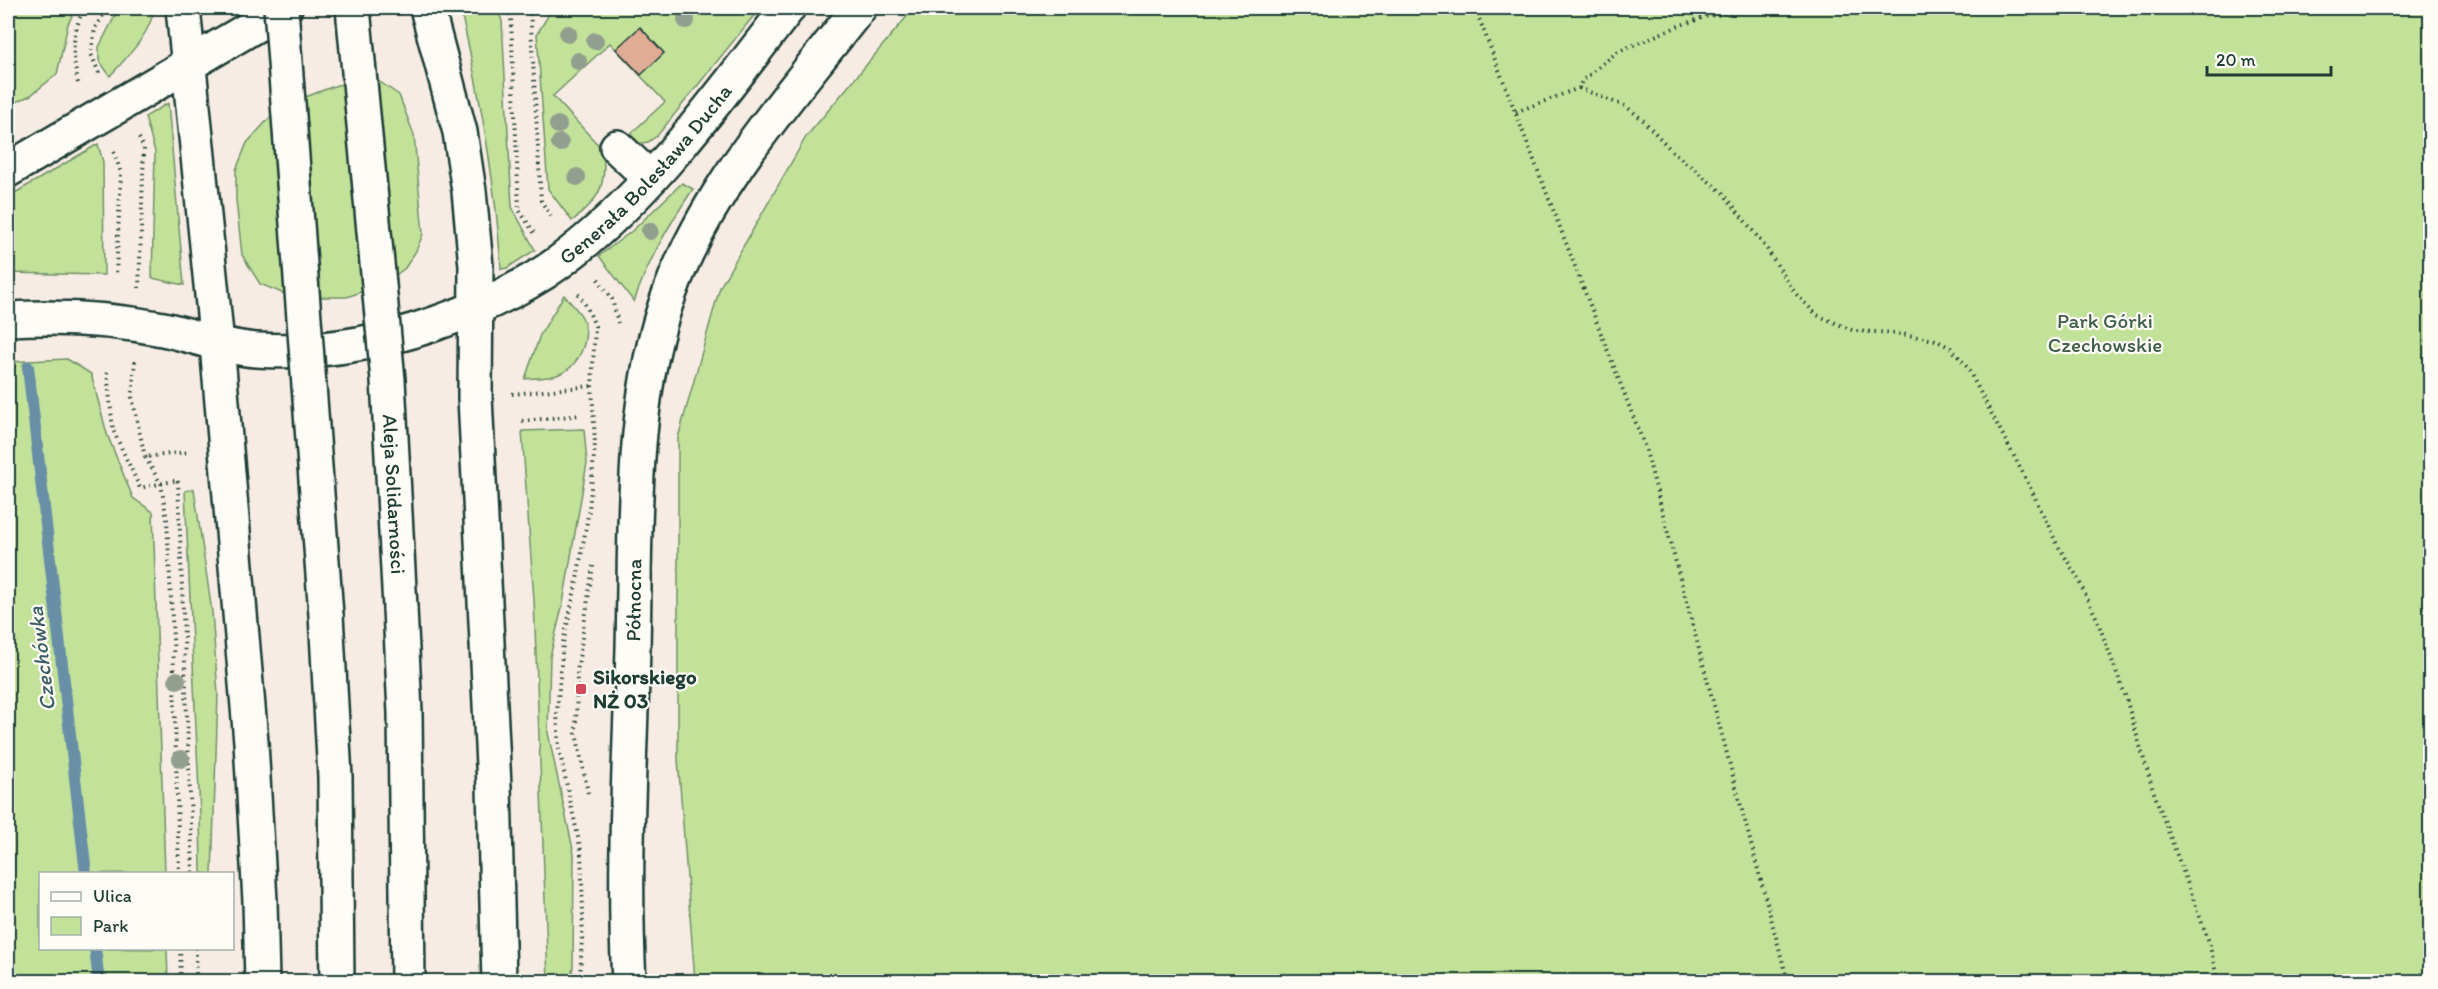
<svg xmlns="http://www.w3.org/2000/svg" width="2438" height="989" font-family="Itim,sans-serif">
	<rect width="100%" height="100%" fill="#f7ece4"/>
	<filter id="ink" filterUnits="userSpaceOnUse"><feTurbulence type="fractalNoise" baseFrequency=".0167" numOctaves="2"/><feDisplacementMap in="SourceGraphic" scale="12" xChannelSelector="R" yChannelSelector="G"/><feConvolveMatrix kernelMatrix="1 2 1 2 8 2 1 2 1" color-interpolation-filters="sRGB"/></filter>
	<g filter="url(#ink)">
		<!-- green -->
		<g fill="#c2e29a" stroke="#709067" stroke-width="1.5">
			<path d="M8,8H76L68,24L57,74L31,95L8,106Z"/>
			<path d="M119,8H154C151,34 127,57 110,76L99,60V47Z"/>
			<path d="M485,8H497L502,21L512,207L535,250L507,268L501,269C496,183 481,100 462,16Z"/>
			<path d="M550,8H760L657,136L648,142L636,144L627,137L665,102L610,43L553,96L603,150C607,186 599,200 572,221L548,189L537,34L551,11Z"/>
			<path d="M914,8H2430V981H695L678,759V438L720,287L806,137Z"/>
			<path d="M377,80L399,95L414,135L423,234L416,251L405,268L384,284L347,297H292L260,284L242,255L236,200V170L247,143L271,116L303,98L337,85Z"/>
			<path d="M168,103L184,285L152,278L155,152L145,117Z"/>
			<path d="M98,144L103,162L104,275L8,273V197Z"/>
			<path d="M682,183L693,189C669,225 648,260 634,302L599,256L632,231Z"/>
			<path d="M564,295C570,302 578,310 582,317C592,338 579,368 557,375C548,378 535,378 525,379L540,335Z"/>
			<path d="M67,359L91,374L107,434L133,498L153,512L165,873L40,874V948L167,949L168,981H9L8,362Z"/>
			<path d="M584,429L587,463L563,603L550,657L549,694L548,733L574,854L573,967L570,981H548L534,600L522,431Z"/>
			<path d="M194,489L212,612L218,694L212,874L201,873L200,814L185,491Z"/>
		</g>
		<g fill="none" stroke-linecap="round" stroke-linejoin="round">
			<!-- stream -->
			<g stroke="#678fa6" stroke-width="12">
				<path d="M28,367L86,874"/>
				<path d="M95,948L99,982"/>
			</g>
		</g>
		<!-- building -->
		<path fill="#e1ac96" stroke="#1f3d34" stroke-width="1.5" d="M640,27L664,53L641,75L616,49Z"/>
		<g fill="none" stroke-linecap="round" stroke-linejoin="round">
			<defs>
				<g id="minor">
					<path d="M617,147L650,178"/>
					<path id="s1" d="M629,982C623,871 630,759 633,648C636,533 629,402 670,292C709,185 790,96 859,8"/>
				</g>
				<g id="major">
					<path d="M183,8L217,344L251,742L260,901L262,982"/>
					<path d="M427,8L460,132L469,191L476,266L475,397L494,786L499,982"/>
					<path d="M8,170L285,8"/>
					<path id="s2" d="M8,319C60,316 112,319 163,329C195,336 225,348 257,350C318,354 376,344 434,324C477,309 521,290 558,263C650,195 718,98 788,8"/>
					<path d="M400,608L405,713L408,982"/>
					<path d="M326,615L335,777L337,982"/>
				</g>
			</defs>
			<!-- minor casing -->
			<use href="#minor" stroke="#1f3d34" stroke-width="38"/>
			<!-- major casing -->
			<use href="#major" stroke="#1f3d34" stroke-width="38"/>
			<!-- path -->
			<g stroke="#1f3d34" stroke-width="4" stroke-dasharray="1.5 4.5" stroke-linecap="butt">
				<path d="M508,8L511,19L519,210L535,234"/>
				<path d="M530,8L541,201L553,219"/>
				<path d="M1475,8L1645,447L1788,982"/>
				<path d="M99,73L91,54L95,28L108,8"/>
				<path d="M78,83C72,52 71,37 84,8"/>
				<path d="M1579,88L1627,107L1642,119L1672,151L1723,193L1767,249L1795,293L1817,315L1854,331L1896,333L1935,340L1951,348L1967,367L2028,483L2057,544L2076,575L2096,617L2125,695L2153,790L2209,942L2218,982"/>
				<path d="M1516,112L1579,88L1582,81L1617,52L1681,25L1708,16L1765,8"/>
				<path d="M139,138L144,148L139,288"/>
				<path d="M114,152L121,173L116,275"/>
				<path d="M598,279L612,299L618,323"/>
				<path d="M578,294L587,307L595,326L592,386L595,444L589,510L576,585L563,643L557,712L559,749L581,851L583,912L580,982"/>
				<path d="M135,361L132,397L145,457"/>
				<path d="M107,372L113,430L140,488L178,480L193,874"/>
				<path d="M512,394L592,386"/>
				<path d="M522,421L581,415"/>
				<path d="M588,793L576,733L577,672L593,566"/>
				<path d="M179,874L173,638L167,520L161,484L145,457L188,452"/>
				<path d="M180,948L181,982"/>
				<path d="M196,948V982"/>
				<path d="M2424,974L2426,982"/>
				<path d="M2266,982L2322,978L2336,982"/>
				<path d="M2362,982L2400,981L2430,972"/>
			</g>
			<!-- minor -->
			<use href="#minor" stroke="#fdfcf7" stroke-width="33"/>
			<!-- major -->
			<use href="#major" stroke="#fdfcf7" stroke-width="33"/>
			<defs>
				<g id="major-bridge">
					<path d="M281,8L326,615"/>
					<path id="s3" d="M353,8L388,380L400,608"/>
				</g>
			</defs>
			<!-- major-bridge casing -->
			<use href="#major-bridge" stroke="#1f3d34" stroke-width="38" stroke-linecap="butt"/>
			<!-- major-bridge -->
			<use href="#major-bridge" stroke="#fdfcf7" stroke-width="33"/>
		</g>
		<!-- trees -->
		<g fill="#929e8e">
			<circle cx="686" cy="20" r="9"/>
			<circle cx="568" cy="34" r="9"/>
			<circle cx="595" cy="41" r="9"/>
			<circle cx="578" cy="61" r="9"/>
			<circle cx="558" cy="125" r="9"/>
			<circle cx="560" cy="143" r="9"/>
			<circle cx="577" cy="177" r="9"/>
			<circle cx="650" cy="231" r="9"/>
			<circle cx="177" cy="680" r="9"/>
			<circle cx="181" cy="759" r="9"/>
		</g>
	</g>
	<!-- markers -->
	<rect fill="#d1495b" stroke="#fdfcf7" stroke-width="2" x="575" y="683" width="12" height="12" rx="3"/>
	<g text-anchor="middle" stroke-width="4.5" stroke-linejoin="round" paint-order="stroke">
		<!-- street labels -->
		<g font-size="21" fill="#1f3d34" stroke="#fdfcf7">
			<text dy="7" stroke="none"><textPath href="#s2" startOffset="696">Generała Bolesława Ducha</textPath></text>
			<text dy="7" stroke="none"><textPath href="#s3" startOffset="488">Aleja Solidarności</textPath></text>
			<text dy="7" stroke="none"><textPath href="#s1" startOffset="382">Północna</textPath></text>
		</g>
		<!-- park labels -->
		<g font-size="21" fill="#405e48" stroke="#fdfcf7">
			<text x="2105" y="328">Park Górki<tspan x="2105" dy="24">Czechowskie</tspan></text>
		</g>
		<!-- poi labels -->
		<g font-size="21" font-weight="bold" fill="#1f3d34" stroke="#fdfcf7" text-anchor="start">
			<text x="593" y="684">Sikorskiego<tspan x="593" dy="24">NŻ 03</tspan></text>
		</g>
		<!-- water labels -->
		<g font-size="22" font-style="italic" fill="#3d5f64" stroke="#fdfcf7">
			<text transform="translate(41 659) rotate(-97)" y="8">Czechówka</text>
		</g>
	</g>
	<!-- margin -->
	<rect width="2438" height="989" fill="none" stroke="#fdfcf7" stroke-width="30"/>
	<rect x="15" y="15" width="2408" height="959" fill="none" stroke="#1f3d34" stroke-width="2" filter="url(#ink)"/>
	<!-- legend -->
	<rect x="39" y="872" width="195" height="78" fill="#fdfcf7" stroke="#a4b0a9" stroke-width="1.5"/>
	<rect x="51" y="892" width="30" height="9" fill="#fdfcf7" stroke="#a4b0a9" stroke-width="1.5"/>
	<text x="93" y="902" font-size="18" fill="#1f3d34">Ulica</text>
	<rect x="51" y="917" width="30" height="18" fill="#c2e29a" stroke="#a4b0a9" stroke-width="1.5"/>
	<text x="93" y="932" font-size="18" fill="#1f3d34">Park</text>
	<!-- scale -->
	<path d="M2207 66v9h124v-9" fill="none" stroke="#1f3d34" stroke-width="3"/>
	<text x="2216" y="66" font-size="18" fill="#1f3d34" stroke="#fdfcf7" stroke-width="4.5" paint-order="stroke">20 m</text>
</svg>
